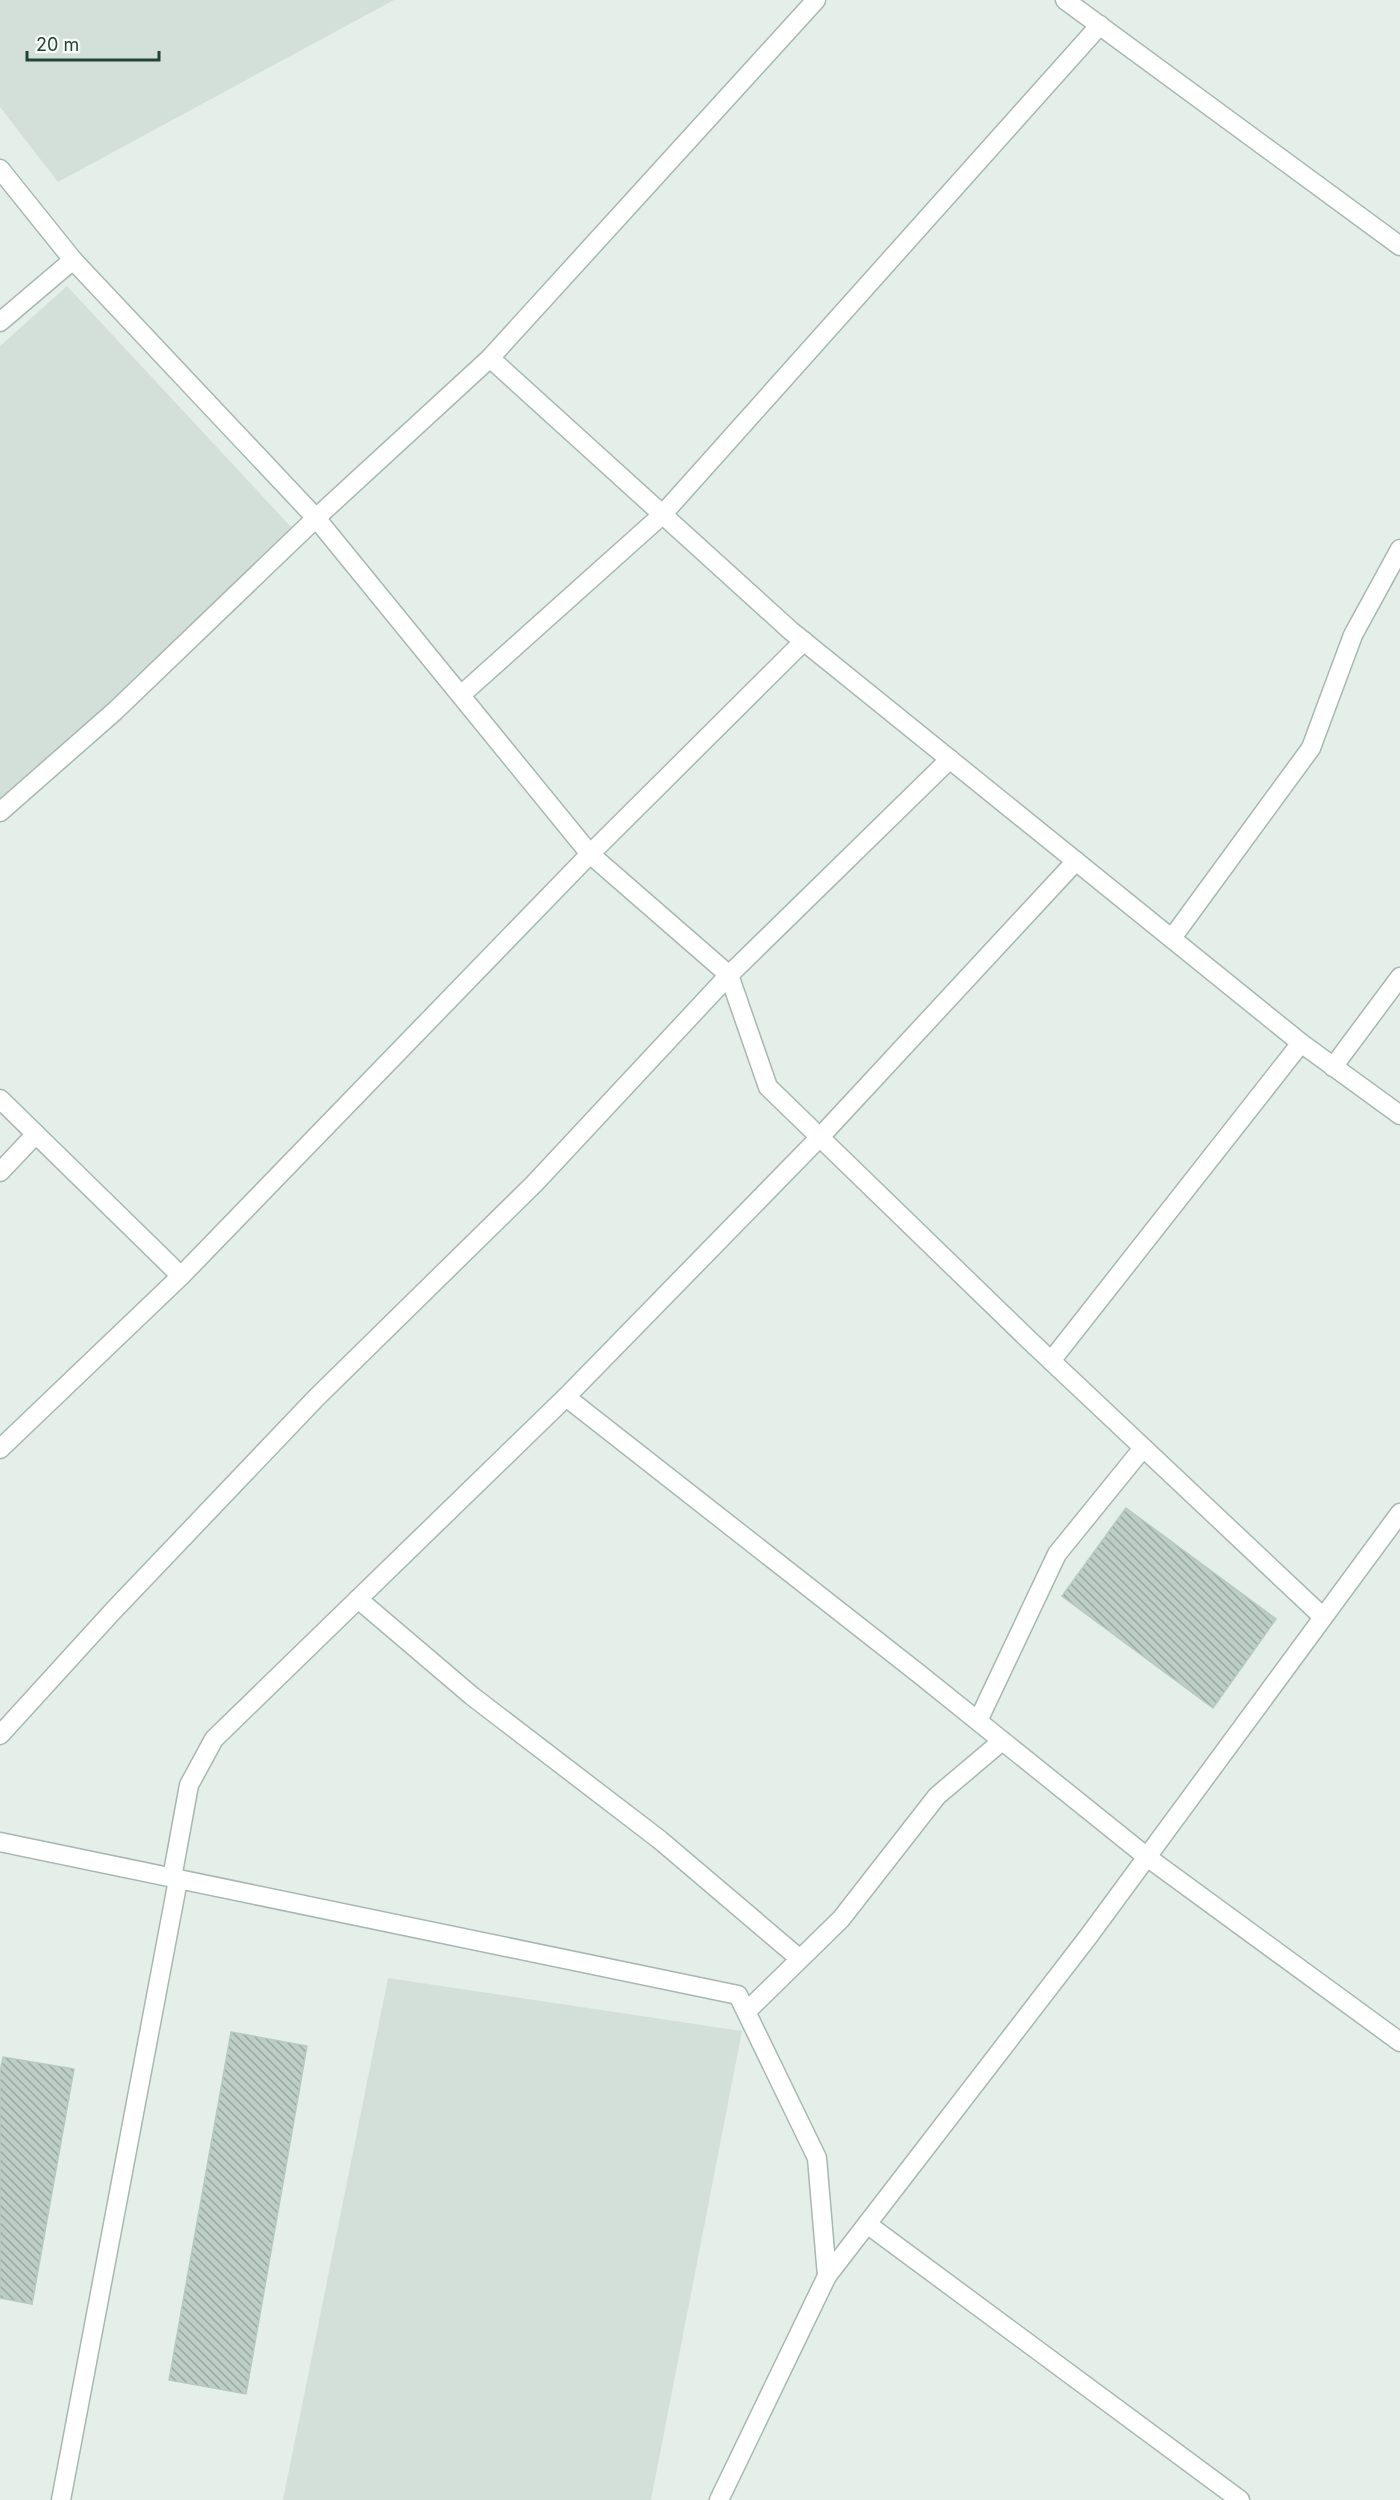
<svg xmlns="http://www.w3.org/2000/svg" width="1400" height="2500" font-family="Inter,sans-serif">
	<defs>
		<pattern id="building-back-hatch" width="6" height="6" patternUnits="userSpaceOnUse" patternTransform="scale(1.5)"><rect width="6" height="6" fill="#bdcec5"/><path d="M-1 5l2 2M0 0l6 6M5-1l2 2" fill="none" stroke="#99a9a1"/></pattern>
	</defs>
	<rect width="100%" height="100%" fill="#e5efea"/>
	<!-- built -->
	<g fill="#d3e0d9">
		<path d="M0,0H394L58,182L0,107Z"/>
		<path d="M67,286L292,528L0,810V346Z"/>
		<path d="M388,1978L742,2031L651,2500H283Z"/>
	</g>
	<!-- building -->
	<g fill="url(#building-back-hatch)" stroke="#b6cac0" stroke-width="1.5">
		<path d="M1126,1508L1276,1619L1213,1708L1062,1596Z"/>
		<path d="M231,2032L307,2046L246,2394L169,2380Z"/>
		<path d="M3,2057L74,2069L32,2304L0,2298V2072Z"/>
	</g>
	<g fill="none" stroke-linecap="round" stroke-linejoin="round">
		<defs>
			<g id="street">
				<path d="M1065,0L1400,246"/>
				<path d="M0,169L73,260L316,518L490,358L791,631L1301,1043L1400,1115"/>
				<path d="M0,322L73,260"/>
				<path d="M490,358L816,0"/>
				<path d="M804,641L590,854L729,975L950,759"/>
				<path d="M461,695L662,515L1100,25"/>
				<path d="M0,812L115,711L316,518L590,854L181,1276L0,1449"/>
				<path d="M1076,861L820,1137L566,1397L918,1673L1147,1857L1400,2042"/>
				<path d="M1172,938L1311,748L1353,635L1400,549"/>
				<path d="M1333,1067L1400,977"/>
				<path d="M0,1099L181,1276"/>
				<path d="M0,1172L36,1134"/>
				<path d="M1051,1361L1301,1043"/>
				<path d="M358,1599L472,1696L660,1840L800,1959"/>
				<path d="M978,1721L1057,1554L1143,1448"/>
				<path d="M0,1735L113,1611L317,1397L534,1184L729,975L768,1087L1029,1340L1323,1617"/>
				<path d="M0,1842L738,1995L817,2158L827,2276L719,2500"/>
				<path d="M172,1878L189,1785L214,1739L566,1397"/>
				<path d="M747,2011L841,1919L937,1796L1002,1741"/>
				<path d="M867,2224L1240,2500"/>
				<path d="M827,2276L1088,1937L1400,1513"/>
				<path d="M61,2500L178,1880"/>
			</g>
		</defs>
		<!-- street casing -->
		<use href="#street" stroke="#a7b8b1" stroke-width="21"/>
		<!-- street -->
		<use href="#street" stroke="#fff" stroke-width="18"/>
	</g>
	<!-- scale -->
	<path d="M27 51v9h132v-9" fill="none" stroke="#224438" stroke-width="3"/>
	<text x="36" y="51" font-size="18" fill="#224438" stroke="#f6fbf8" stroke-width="4.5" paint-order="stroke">20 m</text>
</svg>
